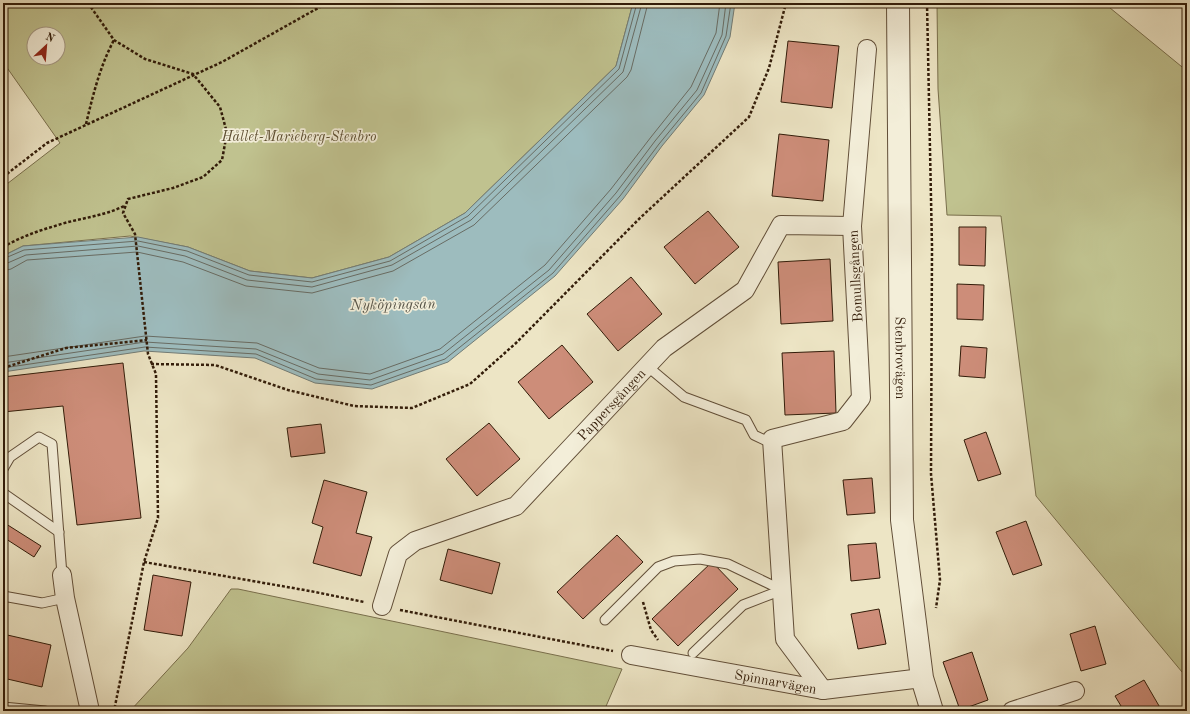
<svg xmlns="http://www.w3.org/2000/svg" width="1190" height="714" font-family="'Old Standard TT',serif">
	<rect width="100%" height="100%" fill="#ede5c5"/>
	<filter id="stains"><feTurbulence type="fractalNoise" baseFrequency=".005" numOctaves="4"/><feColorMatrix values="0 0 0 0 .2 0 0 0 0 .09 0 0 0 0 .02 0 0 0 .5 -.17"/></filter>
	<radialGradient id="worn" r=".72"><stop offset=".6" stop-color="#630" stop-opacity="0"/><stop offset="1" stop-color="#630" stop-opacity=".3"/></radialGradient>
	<!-- green -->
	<g fill="#c0c28f" stroke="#796f4c" fill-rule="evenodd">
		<path d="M3,3H633L616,66L465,213L389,257L312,278L250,271L188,247L130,236L23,246L3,256V187L60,143L3,62ZM34,34H58V58H34Z"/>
		<path d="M937,3H1104L1187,71V678L1036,496L1001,216L947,215L938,89Z"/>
		<path d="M231,589H238L622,669L604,711H130L188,648Z"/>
	</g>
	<!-- water -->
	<path fill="#9dbcbe" stroke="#727c76" d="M633,3H735L730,37L704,95L662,146L623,199L555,276L448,362L372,389L315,383L255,358L144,351L3,372V256L23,246L138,237L188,247L250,271L312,278L389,257L465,213L616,66Z"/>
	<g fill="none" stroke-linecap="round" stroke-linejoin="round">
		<!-- shore -->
		<g stroke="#686c64" stroke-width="1">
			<path d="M3,259L24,250L138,241L187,251L249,275L312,282L390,261L468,216L619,69L637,3"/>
			<path d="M3,265L26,255L138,246L185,256L247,280L312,287L392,265L471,220L623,72L642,3"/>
			<path d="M3,271L11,269L27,260L137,252L183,262L246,286L312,293L393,271L474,225L627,77L631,70L648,3"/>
			<path d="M3,357L145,336L257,343L319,368L370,374L440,349L545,265L611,189L651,137L691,87L716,33L720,3"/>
			<path d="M3,363L145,342L256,349L318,374L370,380L443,354L549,270L616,193L655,141L697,90L722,35L726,3"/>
			<path d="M3,368L145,347L256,354L316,379L371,385L445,359L553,273L620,196L659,144L701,93L726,36L731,3"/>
		</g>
	</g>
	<!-- building -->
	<g fill="#cd8d79" stroke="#321c09">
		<path d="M788,41L839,46L832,108L781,102Z"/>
		<path d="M779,134L829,140L823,201L772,196Z"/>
		<path d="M708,211L739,247L695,284L664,247Z"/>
		<path d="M959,227H986L985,266L959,265Z"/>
		<path d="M830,259L833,321L781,324L778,262Z"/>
		<path d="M631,277L662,314L618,351L587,314Z"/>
		<path d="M957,284L984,285L983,320L957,319Z"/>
		<path d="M562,345L593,382L549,419L518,382Z"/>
		<path d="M961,346L987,348L985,378L959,376Z"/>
		<path d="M834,351L836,413L785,415L782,353Z"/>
		<path d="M123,363L141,518L77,525L63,406L3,412V377Z"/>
		<path d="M489,423L520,459L477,496L446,459Z"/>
		<path d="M321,424L325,453L291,457L287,428Z"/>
		<path d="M986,432L1001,474L978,481L964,440Z"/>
		<path d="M872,478L875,513L847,515L843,480Z"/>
		<path d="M324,480L367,492L356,533L372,537L361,576L313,563L323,527L312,523Z"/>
		<path d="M1026,521L1042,565L1013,575L996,532Z"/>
		<path d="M3,522L41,546L34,557L3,537Z"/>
		<path d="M617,535L643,562L583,619L557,592Z"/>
		<path d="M876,543L880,578L851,581L848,545Z"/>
		<path d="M448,549L500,563L492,594L440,580Z"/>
		<path d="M712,562L738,589L678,646L652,619Z"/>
		<path d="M153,575L191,582L182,636L144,630Z"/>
		<path d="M879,609L886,644L858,649L851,614Z"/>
		<path d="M1095,626L1106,664L1081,671L1070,634Z"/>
		<path d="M3,634L51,645L42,687L3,678Z"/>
		<path d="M972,652L988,700L960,710L943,662Z"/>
		<path d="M1144,680L1162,711H1124L1115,696Z"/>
	</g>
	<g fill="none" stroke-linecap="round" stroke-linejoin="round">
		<defs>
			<g id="service">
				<path d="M647,366L684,397L746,420L754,435L773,444"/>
				<path d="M3,469L10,457L39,437L52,444L62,575"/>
				<path d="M3,493L59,532"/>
				<path d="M3,596L42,603L65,598"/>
				<path d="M605,620L658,567L674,561L700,559L728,564L782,590"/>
				<path d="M693,653L743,605L782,590"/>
				<path d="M3,707L45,711"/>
			</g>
			<g id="minor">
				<path d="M62,575L65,598L90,711"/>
				<path id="s1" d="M382,606L398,554L415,541L516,506L664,348L745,290L781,225L852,226"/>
				<path id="s2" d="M631,655L823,690L922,678"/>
				<path d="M823,690L785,639L772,439L843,421L861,398L852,226L867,49"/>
				<path d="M1012,711L1075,691"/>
			</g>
			<g id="tertiary">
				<path id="s3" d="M898,3L902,520L922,678L932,711"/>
			</g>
		</defs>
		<!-- service casing -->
		<use href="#service" stroke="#614e38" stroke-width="11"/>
		<!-- minor casing -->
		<use href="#minor" stroke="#614e38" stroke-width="20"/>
		<!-- tertiary casing -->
		<use href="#tertiary" stroke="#614e38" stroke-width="24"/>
		<!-- path -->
		<g stroke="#321c09" stroke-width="2.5" stroke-dasharray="3 2" stroke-linecap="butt">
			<path d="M88,3L114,40L145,59L193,74L220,107L227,133L222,160L203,177L173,188L128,199L123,213L135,234L148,354L156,374L158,518L144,562L114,711"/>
			<path d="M927,3L932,247L931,474L940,580L936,608"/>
			<path d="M86,124C93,95 100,66 114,40"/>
			<path d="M3,177L47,143L222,62L327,3"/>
			<path d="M3,247C19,238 37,231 55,226C78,218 102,217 124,206"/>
			<path d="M151,364L215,365L288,390L354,406L412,408L470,384L516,343L640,218L749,117L769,68L786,3"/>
			<path d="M3,368L66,348L147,340"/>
			<path d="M144,562L310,591L364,602"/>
			<path d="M643,602L651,630L658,640"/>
			<path d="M400,610L613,651"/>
		</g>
		<!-- service -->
		<use href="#service" stroke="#f3eed9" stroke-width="9"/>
		<!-- minor -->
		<use href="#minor" stroke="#f3eed9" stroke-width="18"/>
		<!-- tertiary -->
		<use href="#tertiary" stroke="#f3eed9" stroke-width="22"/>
	</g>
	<g text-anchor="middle" stroke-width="3.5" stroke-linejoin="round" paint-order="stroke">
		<!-- park labels -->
		<g font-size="14" font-style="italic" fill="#5d4e31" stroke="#f3eed9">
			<text x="299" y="141">Hållet-Marieberg-Stenbro</text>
		</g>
		<!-- street labels -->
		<g font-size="14" fill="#321c09" stroke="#f3eed9">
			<text transform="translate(855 276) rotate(-93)" y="5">Bomullsgången</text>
			<text dy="5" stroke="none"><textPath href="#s3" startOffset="355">Stenbrovägen</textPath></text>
			<text dy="5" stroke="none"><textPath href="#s1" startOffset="322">Pappersgången</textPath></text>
			<text dy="5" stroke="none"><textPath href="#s2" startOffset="147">Spinnarvägen</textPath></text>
		</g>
		<!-- water labels -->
		<g font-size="15" font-style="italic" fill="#575448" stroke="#f3eed9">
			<text transform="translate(393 304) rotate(-1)" y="5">Nyköpingsån</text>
		</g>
	</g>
	<!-- margin -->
	<rect width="1190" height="714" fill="none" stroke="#ede5c5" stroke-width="16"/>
	<rect x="4" y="4" width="1182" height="706" fill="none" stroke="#321c09" stroke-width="2"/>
	<rect x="8" y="8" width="1174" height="698" fill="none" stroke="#321c09"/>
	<!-- north arrow -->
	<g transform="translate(46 46) rotate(26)"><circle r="19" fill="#f3eed9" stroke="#a69a86"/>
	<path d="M0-3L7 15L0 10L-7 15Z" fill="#8f2418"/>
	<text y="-6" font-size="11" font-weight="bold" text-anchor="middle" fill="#321c09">N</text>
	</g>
	<rect width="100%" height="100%" filter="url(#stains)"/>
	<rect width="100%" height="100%" fill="url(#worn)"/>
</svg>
